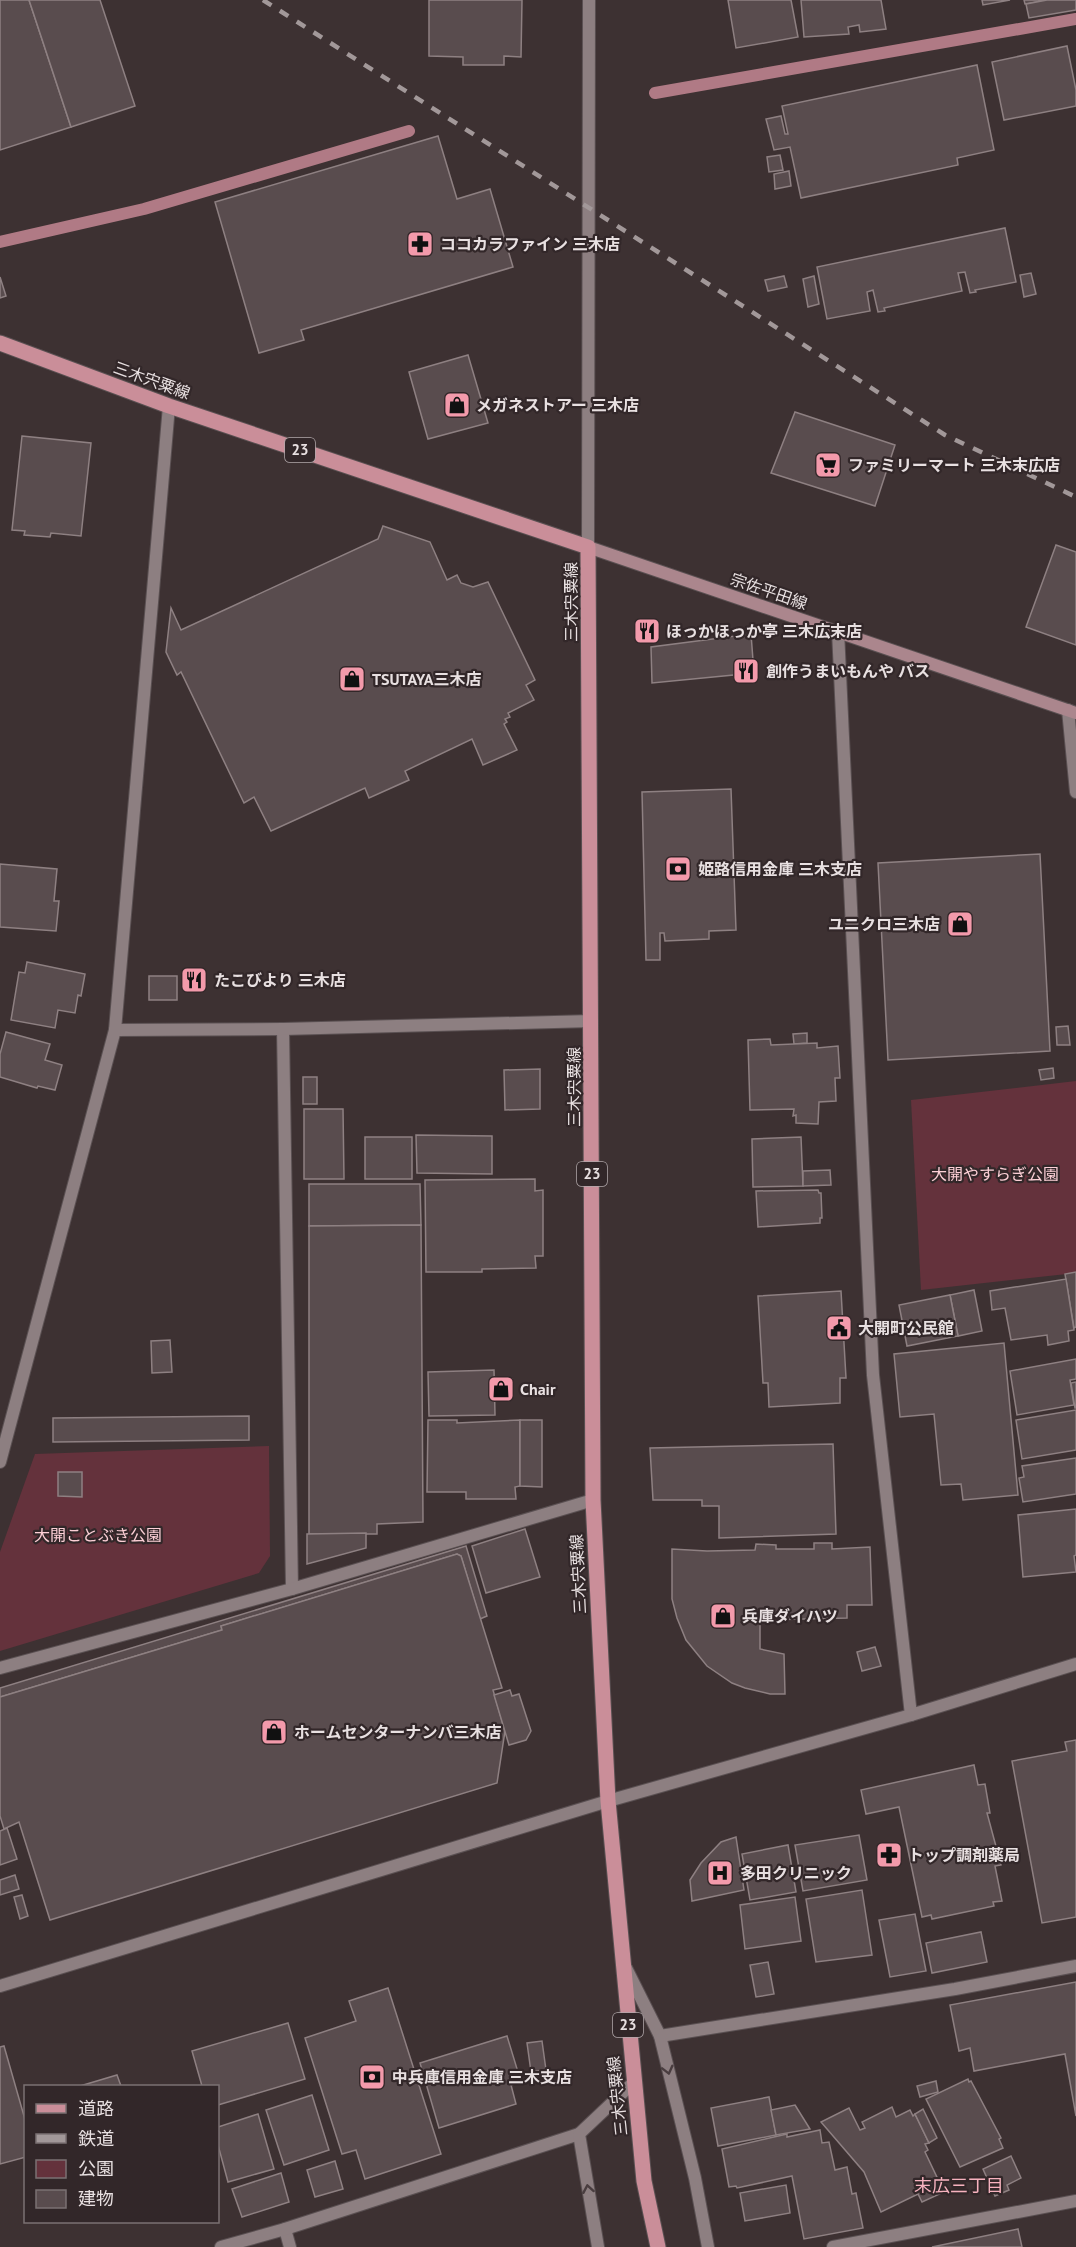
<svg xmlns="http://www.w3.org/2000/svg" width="1076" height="2247" font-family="'PT Sans','Noto Sans JP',sans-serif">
	<rect width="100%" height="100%" fill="#3d3132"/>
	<!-- green -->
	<g fill="#64323c">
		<path d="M1076,1081V1273L921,1290L911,1100Z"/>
		<path d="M269,1446L270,1556L259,1573L0,1651V1552L35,1454Z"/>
	</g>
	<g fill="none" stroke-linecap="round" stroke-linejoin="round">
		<!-- stream -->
		<g stroke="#b07a85" stroke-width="12">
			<path d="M655,93L1076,19"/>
			<path d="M0,242L144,209L409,131"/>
		</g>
	</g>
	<!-- building -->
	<g fill="#594c4e" stroke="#8e8082" stroke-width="1.5">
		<path d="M0,0H29L71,127L0,150Z"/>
		<path d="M29,0H100L135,106L71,127Z"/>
		<path d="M429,0H522L521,57L504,56V65H463V57L429,56Z"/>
		<path d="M728,0H791L798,37L736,48Z"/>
		<path d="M801,0H881L886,29L860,32L859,25L848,27L849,34L804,37Z"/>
		<path d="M982,0H1010L983,5Z"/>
		<path d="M1024,0H1047L1025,4Z"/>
		<path d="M1047,0H1076V10L1029,18L1026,4Z"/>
		<path d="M1067,46L1076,90V106L1004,120L992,62Z"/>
		<path d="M977,65L994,150L957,158L958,165L801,198L790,147L774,150L766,119L781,116L785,134H788L782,106Z"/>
		<path d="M438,136L457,199L490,189L513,267L301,330L304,340L259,353L215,202Z"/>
		<path d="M780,155L783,170L769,172L767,157Z"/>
		<path d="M789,171L791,186L775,189L774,174Z"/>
		<path d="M1005,228L1016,282L975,290L976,292L970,293L965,272L958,273L962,291L884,308L885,311L878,312L873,290L867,292L870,311L827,319L817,267Z"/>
		<path d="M1031,273L1036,294L1024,297L1020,275Z"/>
		<path d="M784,276L787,287L768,291L765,280Z"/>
		<path d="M814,276L819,304L808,307L803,279Z"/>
		<path d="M0,277L6,296L0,298Z"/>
		<path d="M468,355L488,423L428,439L409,372Z"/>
		<path d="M795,412L895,445L875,506L771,473Z"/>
		<path d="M22,436L91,443L81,536L51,533L50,537L24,535L25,531L12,530Z"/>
		<path d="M383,526L430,542L447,580L457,575L461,583L473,587L488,582L535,680L526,685L534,700L508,713L510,717L505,719L507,722L504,724L517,750L483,765L472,739L405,771L409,780L369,798L365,788L271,831L254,797L244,803L181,672L177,675L166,652L171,608L181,630L378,539Z"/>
		<path d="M1056,545L1076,552V645L1026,627Z"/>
		<path d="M751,634L754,673L652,683L651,647Z"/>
		<path d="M731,789L736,930L709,931V939L665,941L664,933H660V960H646L642,792Z"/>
		<path d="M1040,854L1050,1051L888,1060L878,863Z"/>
		<path d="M0,864L57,869L54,901H59L56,931L0,927Z"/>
		<path d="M27,962L85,974L81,996L78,995L75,1013L58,1010L55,1028L11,1020L19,972L25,973Z"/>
		<rect x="149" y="976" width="28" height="24"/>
		<path d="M1068,1026L1070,1045H1057L1056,1027Z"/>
		<path d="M6,1032L50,1044L45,1060L62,1065L55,1090L38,1086L37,1088L0,1077V1054Z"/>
		<path d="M807,1033V1043L794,1044L793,1034Z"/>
		<path d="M770,1039L771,1045L817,1043V1048L838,1046L840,1078H835L836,1101L819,1102L818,1124L796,1123V1115L793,1116L794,1109L750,1110L748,1040Z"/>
		<path d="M1053,1068L1054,1078L1041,1080L1039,1070Z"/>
		<path d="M540,1069V1109L505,1110L504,1070Z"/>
		<rect x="303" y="1077" width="14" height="27"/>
		<path d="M304,1109H343L344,1179H304Z"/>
		<path d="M416,1135L492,1136V1174L417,1173Z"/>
		<rect x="365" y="1137" width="47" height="42"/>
		<path d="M801,1137L803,1186L753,1187L752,1139Z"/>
		<path d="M830,1170L831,1185L803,1186V1171Z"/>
		<path d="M535,1179V1191L543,1190V1256H535L536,1268L482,1269V1272H426L425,1180Z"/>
		<path d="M309,1184H420L421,1225L309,1226Z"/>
		<path d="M818,1190L819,1193H821L822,1218H820V1223L758,1227L756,1191Z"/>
		<path d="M421,1225L423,1522L377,1524V1534H309V1226Z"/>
		<path d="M1076,1272V1327L1074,1328L1065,1274Z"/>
		<path d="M1066,1279L1074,1330L1068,1331L1069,1341L1048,1345L1047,1335L1011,1340L1005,1308L992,1310L990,1291Z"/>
		<path d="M974,1290L982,1331L958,1336L950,1295Z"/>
		<path d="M841,1291L846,1378H840V1403L769,1407L768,1383H763L758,1296Z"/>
		<path d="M950,1295L958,1336L907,1346L899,1305Z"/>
		<path d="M170,1340L172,1372L152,1373L151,1341Z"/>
		<path d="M1004,1343L1018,1495L963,1500L961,1484L941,1485L934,1414L900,1417L894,1354Z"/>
		<path d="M1076,1359V1379L1070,1380L1074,1405L1017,1415L1010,1371Z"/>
		<path d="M494,1370L495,1415L429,1416L428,1372Z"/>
		<path d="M1076,1382V1408H1075L1071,1383Z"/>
		<path d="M1076,1410V1450L1022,1459L1016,1420Z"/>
		<path d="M249,1416V1440L53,1442V1418Z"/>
		<path d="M428,1420H457V1423L520,1420V1486L515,1487L516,1499H466V1492H427Z"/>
		<path d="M520,1420H542V1487L520,1486Z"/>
		<path d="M833,1444L836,1534L719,1538V1506H702V1500H653L650,1448Z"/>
		<path d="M1076,1458V1494L1023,1502L1019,1478L1024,1477L1022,1466Z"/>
		<path d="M58,1472H82V1497L58,1496Z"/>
		<path d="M1076,1509V1555L1074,1556L1076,1572L1023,1577L1018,1515Z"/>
		<path d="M525,1529L540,1577L486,1593L472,1546Z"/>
		<path d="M366,1533V1548L307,1564V1534Z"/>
		<path d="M814,1543H832V1549L870,1547L872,1605H847V1618L760,1620V1649L784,1654L785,1694H770L745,1688L732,1683L707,1666L686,1640L677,1618L672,1599V1549L707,1551L755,1550L756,1544L776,1545V1549H814Z"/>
		<path d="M466,1546L487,1616L480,1619L461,1556L457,1554L221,1626L222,1630L0,1697V1688Z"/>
		<path d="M457,1554L461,1556L502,1688L493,1690L505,1731L497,1783L50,1920L19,1822L4,1829L0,1816V1697L222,1630L221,1626Z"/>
		<path d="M875,1647L881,1666L862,1671L857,1652Z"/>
		<path d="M510,1690L512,1696L519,1694L531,1731L526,1740L509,1745L494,1695Z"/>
		<path d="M1076,1740V1917L1042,1923L1012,1761L1067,1751L1065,1742Z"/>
		<path d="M974,1765L978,1785L985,1784L990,1813H987L1001,1865L995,1866L1002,1901L993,1902L994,1906L932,1919L931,1915L922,1917L899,1807L866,1814L861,1790Z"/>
		<path d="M7,1828L17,1859L0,1865V1831Z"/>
		<path d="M859,1835L867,1880L803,1891L795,1845Z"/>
		<path d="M736,1837L744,1890L692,1901L690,1880L701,1863L721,1842Z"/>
		<path d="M788,1845L796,1892L750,1900L742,1854Z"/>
		<path d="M15,1875L19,1889L0,1895V1880Z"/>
		<path d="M862,1890L872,1955L816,1962L806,1899Z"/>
		<path d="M22,1895L28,1916L20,1919L14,1897Z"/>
		<path d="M795,1897L801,1941L745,1949L740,1905Z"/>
		<path d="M915,1914L926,1971L890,1977L879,1920Z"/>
		<path d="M981,1932L987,1962L932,1973L926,1943Z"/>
		<path d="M768,1962L774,1994L756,1997L750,1965Z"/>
		<path d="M1076,1982V2116L1065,2054L974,2071L970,2048L959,2051L950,2005Z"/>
		<path d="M388,1988L441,2154L365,2179L356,2150L342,2154L305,2038L356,2021L349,2001Z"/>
		<path d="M288,2023L305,2079L218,2105V2086H202L192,2051Z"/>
		<path d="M507,2036L521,2082L511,2085L516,2104L439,2128L420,2063Z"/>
		<path d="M542,2041L546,2070L531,2072L527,2043Z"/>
		<path d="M4,2046L26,2123V2157L0,2164V2047Z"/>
		<path d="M117,2075L121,2086H80Z"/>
		<path d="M968,2079L969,2082L971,2081L1001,2138L999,2139L1003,2148L960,2167L926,2099Z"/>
		<path d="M936,2081L938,2092L920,2097L917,2086Z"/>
		<path d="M312,2095L329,2150L284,2165L266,2110Z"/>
		<path d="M769,2097L776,2135L718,2146L711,2108Z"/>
		<path d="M795,2105L810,2129L776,2135L771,2110Z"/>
		<path d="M892,2107L896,2117L910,2110L913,2116L915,2114L929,2143L925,2144L928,2150L925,2152L944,2192L922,2202L918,2194L881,2212L864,2172L821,2122L849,2108L860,2130L865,2128L862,2122Z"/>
		<path d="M923,2109L937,2138L929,2143L915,2114Z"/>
		<path d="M258,2114L274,2169L228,2182L218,2145V2127Z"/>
		<path d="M820,2130L822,2143L829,2142L835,2170L847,2167L852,2194L856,2193L863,2228L804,2239L792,2176L737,2188L736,2186L729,2187L722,2149L787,2134V2137Z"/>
		<path d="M1011,2156L1021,2178L1007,2185L1009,2190L995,2196L983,2169Z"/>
		<path d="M335,2161L343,2189L315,2197L307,2170Z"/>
		<path d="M281,2173L289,2202L242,2217L232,2189Z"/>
		<path d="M786,2185L790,2213L745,2221L740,2193Z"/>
		<path d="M1018,2229L1022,2247H932Z"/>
	</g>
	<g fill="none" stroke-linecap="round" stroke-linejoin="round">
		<defs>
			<g id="minor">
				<path d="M838,631L873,1375L911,1715"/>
				<path d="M1068,710L1076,792"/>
				<path d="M283,1029L292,1589"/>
				<path d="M115,1030L283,1029L592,1021"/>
				<path d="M0,1462L115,1030L169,406"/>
				<path d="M0,1668L292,1589L593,1500"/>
				<path d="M626,1968L660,2036L695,2178L708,2247"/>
				<path d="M660,2036L955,1989L1076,1966"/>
				<path d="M285,2229L290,2247"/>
				<path d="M221,2247L285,2229L579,2134"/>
				<path d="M598,2247L579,2134L633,2083"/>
				<path d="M833,2247L1076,2201"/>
			</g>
			<g id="tertiary">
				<path d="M588,547L589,0"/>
				<path d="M0,1986L608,1801L911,1715L1076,1664"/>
			</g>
			<path id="secondary" d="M588,547L1076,713"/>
			<path id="primary" d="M0,343L169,406L588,547L593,1500L608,1801L644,2181L658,2247"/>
		</defs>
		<!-- minor casing -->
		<use href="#minor" stroke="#5a5052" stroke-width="14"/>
		<!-- tertiary casing -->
		<use href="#tertiary" stroke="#5a5052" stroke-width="14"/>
		<!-- secondary casing -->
		<use href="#secondary" stroke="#5a5052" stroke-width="14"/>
		<!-- primary casing -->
		<use href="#primary" stroke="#5a5052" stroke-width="17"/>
		<!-- minor -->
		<use href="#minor" stroke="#8d7f81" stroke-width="12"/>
		<!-- tertiary -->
		<use href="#tertiary" stroke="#8d7f81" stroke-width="12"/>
		<!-- secondary -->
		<use href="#secondary" stroke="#ab868d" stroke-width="12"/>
		<!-- primary -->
		<use href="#primary" stroke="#ca8e99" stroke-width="15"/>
		<!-- rail -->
		<path stroke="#a29899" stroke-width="4.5" stroke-dasharray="10 10" stroke-linecap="butt" d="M263,0L945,435L1076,497"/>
	</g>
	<!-- one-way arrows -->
	<defs><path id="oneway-chevron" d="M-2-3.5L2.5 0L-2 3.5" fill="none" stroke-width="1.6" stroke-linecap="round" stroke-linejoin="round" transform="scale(1.5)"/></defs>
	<g stroke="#493d3f">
		<use href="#oneway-chevron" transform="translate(668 2070) rotate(76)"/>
		<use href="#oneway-chevron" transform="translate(588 2189) rotate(-100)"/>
	</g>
	<!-- icons -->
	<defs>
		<symbol id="pharmacy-square" viewBox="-11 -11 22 22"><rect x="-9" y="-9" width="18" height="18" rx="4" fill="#f39aab" stroke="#322729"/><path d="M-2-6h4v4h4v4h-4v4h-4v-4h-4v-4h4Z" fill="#111"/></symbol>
		<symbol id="shop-square" viewBox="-11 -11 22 22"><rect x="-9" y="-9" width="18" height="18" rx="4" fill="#f39aab" stroke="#322729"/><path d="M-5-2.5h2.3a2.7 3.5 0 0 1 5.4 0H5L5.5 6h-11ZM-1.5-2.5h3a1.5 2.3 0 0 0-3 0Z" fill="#111"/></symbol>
		<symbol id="supermarket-square" viewBox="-11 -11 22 22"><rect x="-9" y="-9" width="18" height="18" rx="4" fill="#f39aab" stroke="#322729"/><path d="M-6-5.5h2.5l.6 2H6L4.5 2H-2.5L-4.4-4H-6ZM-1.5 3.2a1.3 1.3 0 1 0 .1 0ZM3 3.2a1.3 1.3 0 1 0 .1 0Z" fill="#111"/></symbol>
		<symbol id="restaurant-square" viewBox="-11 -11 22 22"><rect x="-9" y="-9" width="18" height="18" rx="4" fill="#f39aab" stroke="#322729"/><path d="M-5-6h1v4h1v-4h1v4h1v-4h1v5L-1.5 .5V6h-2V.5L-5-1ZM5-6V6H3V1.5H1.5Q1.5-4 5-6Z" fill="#111"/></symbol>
		<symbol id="bank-square" viewBox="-11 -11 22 22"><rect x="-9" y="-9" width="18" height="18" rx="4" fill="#f39aab" stroke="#322729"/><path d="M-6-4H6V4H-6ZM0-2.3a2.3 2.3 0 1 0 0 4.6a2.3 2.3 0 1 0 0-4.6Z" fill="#111"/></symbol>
		<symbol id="civic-square" viewBox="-11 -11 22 22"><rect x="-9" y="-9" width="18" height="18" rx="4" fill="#f39aab" stroke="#322729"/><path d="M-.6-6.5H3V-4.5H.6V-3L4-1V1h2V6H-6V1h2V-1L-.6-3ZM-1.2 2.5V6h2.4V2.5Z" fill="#111"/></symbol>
		<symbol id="hospital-square" viewBox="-11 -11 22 22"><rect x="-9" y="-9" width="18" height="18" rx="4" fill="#f39aab" stroke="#322729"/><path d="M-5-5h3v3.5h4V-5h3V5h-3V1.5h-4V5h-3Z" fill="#111"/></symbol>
	</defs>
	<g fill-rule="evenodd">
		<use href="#pharmacy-square" x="405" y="229" width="30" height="30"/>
		<use href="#shop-square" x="442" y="390" width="30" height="30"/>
		<use href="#supermarket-square" x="813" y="450" width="30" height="30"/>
		<use href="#restaurant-square" x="632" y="616" width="30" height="30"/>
		<use href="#restaurant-square" x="731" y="656" width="30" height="30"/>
		<use href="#shop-square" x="337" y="664" width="30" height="30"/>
		<use href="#bank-square" x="663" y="854" width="30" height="30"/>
		<use href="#shop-square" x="945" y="909" width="30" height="30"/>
		<use href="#restaurant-square" x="179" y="965" width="30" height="30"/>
		<use href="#civic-square" x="824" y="1313" width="30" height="30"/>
		<use href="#shop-square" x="486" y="1374" width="30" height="30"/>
		<use href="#shop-square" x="708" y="1601" width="30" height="30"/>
		<use href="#shop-square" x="259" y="1717" width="30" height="30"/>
		<use href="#pharmacy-square" x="874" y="1840" width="30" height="30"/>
		<use href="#hospital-square" x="705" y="1858" width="30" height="30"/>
		<use href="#bank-square" x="357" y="2062" width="30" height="30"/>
	</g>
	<g text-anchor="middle" stroke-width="4.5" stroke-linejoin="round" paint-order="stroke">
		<!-- shield labels -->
		<g fill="#322729" stroke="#b1a8aa" stroke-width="1.5">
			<rect x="285" y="438" width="30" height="24" rx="4.5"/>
			<rect x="577" y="1162" width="30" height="24" rx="4.5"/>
			<rect x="613" y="2013" width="30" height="24" rx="4.5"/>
		</g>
		<g font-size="15" font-weight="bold" fill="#e8e0e1">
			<text x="300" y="455">23</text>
			<text x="592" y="1179">23</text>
			<text x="628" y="2030">23</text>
		</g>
		<!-- poi labels -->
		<g font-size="16" font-weight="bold" fill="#e8e0e1" stroke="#322729" text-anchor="start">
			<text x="440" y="250">ココカラファイン 三木店</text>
			<text x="476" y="411">メガネストアー 三木店</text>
			<text x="848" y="471">ファミリーマート 三木末広店</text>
			<text x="666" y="637">ほっかほっか亭 三木広末店</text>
			<text x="766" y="677">創作うまいもんや バス</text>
			<text x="372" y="685">TSUTAYA三木店</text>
			<text x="698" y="875">姫路信用金庫 三木支店</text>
			<text x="940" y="930" text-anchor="end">ユニクロ三木店</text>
			<text x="214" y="986">たこびより 三木店</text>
			<text x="858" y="1334">大開町公民館</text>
			<text x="520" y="1395">Chair</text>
			<text x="742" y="1622">兵庫ダイハツ</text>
			<text x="294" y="1738">ホームセンターナンバ三木店</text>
			<text x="908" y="1861">トップ調剤薬局</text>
			<text x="740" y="1879">多田クリニック</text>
			<text x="392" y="2083">中兵庫信用金庫 三木支店</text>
		</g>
		<!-- street labels -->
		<g font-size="16" fill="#e8e0e1" stroke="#322729">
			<text transform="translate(152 380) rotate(20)" y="6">三木宍粟線</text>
			<text transform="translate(769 591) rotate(19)" y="6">宗佐平田線</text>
			<text transform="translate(571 602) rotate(-90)" y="6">三木宍粟線</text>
			<text transform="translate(574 1087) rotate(-90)" y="6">三木宍粟線</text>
			<text transform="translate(578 1574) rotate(-93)" y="6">三木宍粟線</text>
			<text transform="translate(617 2096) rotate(-96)" y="6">三木宍粟線</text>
		</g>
		<!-- park labels -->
		<g font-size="16" fill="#fccfd6" stroke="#322729">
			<text x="995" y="1180">大開やすらぎ公園</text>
			<text x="98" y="1541">大開ことぶき公園</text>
		</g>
		<!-- neighbourhood labels -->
		<g font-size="18" fill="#f6b2be" stroke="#322729">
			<text x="959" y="2192">末広三丁目</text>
		</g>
	</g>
	<!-- legend -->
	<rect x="24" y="2085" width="195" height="138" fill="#322729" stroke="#7b7173" stroke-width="1.5"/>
	<rect x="36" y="2104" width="30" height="9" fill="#ca8e99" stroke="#7b7173" stroke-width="1.5"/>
	<text x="78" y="2115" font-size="18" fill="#e8e0e1">道路</text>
	<rect x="36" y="2134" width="30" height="9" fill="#a29899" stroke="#7b7173" stroke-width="1.5"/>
	<text x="78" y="2145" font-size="18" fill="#e8e0e1">鉄道</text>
	<rect x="36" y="2160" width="30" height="18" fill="#64323c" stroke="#7b7173" stroke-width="1.5"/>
	<text x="78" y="2175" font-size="18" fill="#e8e0e1">公園</text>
	<rect x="36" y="2190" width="30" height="18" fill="#594c4e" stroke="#7b7173" stroke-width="1.5"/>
	<text x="78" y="2205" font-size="18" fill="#e8e0e1">建物</text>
</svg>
